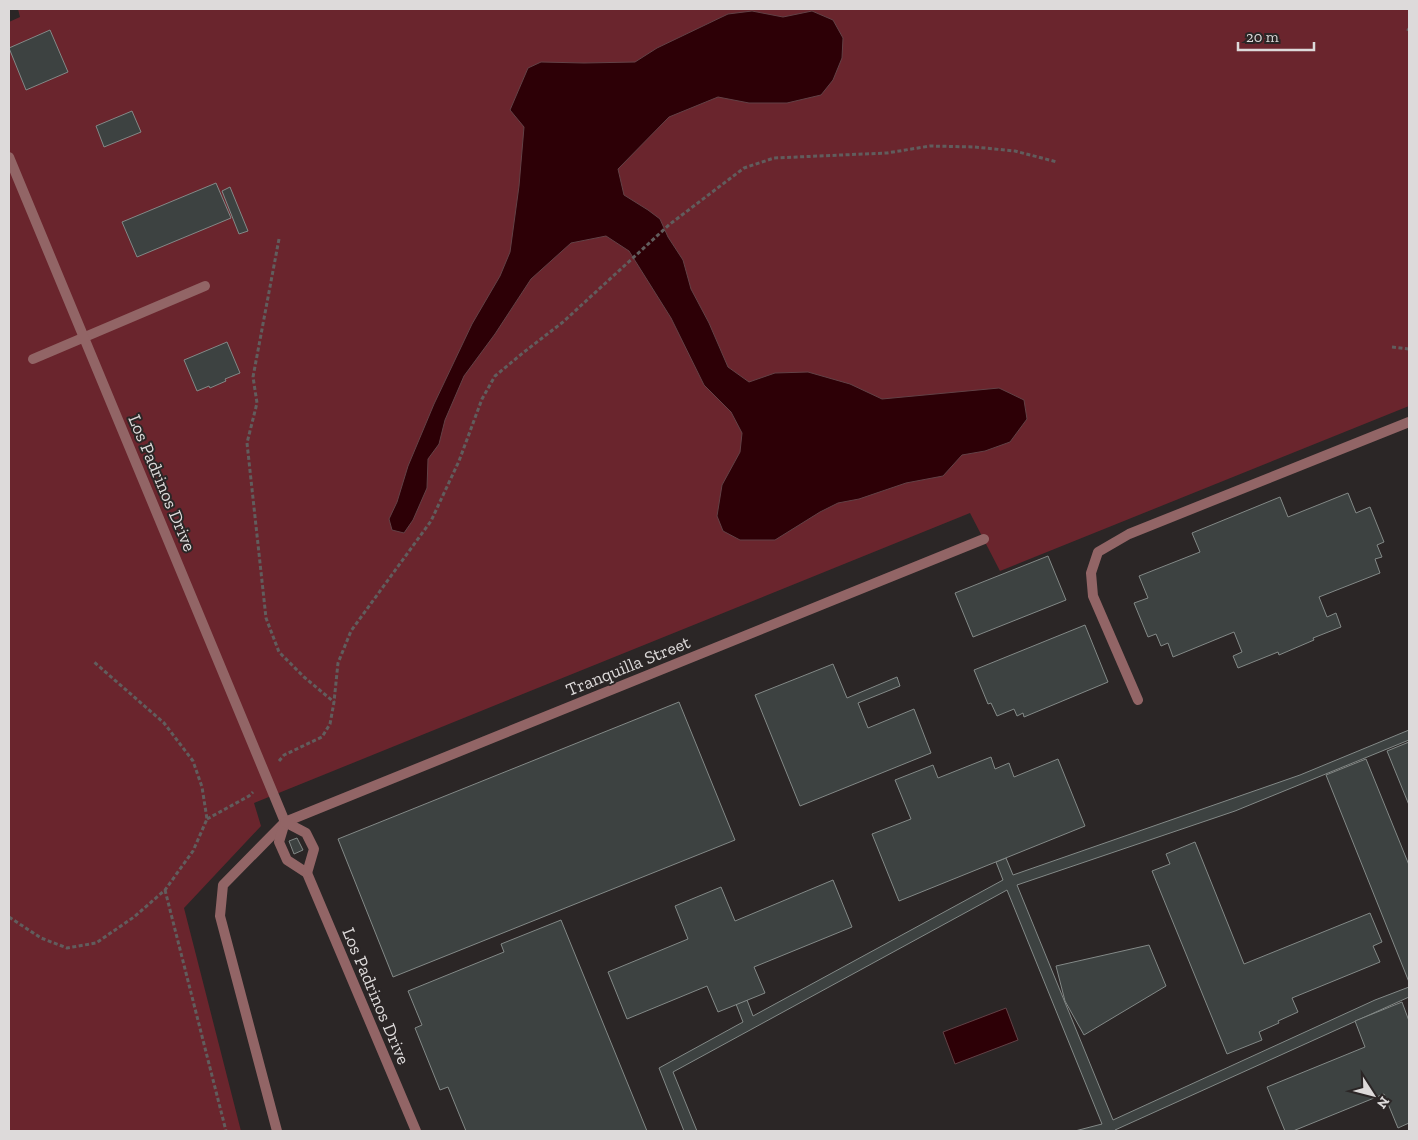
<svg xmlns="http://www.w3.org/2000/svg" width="1418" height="1140" font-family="'Zilla Slab',serif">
	<rect width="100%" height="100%" fill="#2b2626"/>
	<!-- green -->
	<path fill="#6a252d" d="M18,9H1409V406L1000,571L970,513L254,803L261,826L184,908L241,1131H9V22L20,17Z"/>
	<!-- water -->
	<g fill="#2d0006" stroke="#624146">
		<path d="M752,11L783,17L812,11L833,20L843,38L842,58L833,80L821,95L787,103H749L718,97L669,117L618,169L624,195L648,210L660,219L668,237L683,260L691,289L709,323L728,367L749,382L775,373L808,372L850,384L882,399L999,388L1024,400L1027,419L1010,442L985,451L962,455L943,476L906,483L859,499L838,503L820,512L775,540H740L723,531L717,516L722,485L740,452L742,433L731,412L704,385L671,318L629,251L606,236L571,243L531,279L495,334L464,376L445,420L439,444L428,459L427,488L413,520L404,533L392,530L389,519L397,502L408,466L434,404L472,324L500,276L510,252L519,186L524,127L510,110L528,68L541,62L584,63L635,62L657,48L728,14Z"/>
		<path d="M1006,1008L1018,1040L955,1064L943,1032Z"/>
	</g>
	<!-- building -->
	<g fill="#3d4241" stroke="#838987">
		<path d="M50,30L68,72L26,90L9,48Z"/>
		<path d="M132,111L141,132L104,147L96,126Z"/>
		<path d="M216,183L231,218L137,257L122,222Z"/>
		<path d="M230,187L248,231L239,234L222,191Z"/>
		<path d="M227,342L240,373L225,379L226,381L210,388L209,386L197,391L184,360Z"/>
		<path d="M1348,493L1356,513L1370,507L1384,542L1377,545L1382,557L1375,559L1380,573L1319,597L1327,617L1336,613L1341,627L1313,638L1314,640L1279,655L1278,652L1238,668L1233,656L1242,652L1234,632L1173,657L1168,643L1161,646L1156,634L1148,637L1134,603L1148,598L1139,576L1200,552L1192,533L1280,497L1288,517Z"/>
		<path d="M1048,556L1066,600L973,637L955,593Z"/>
		<path d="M1085,625L1108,682L1024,717L1023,713L1017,716L1014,709L997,716L991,703L988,704L974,670Z"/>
		<path d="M833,664L847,698L897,677L900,686L858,703L868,728L914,709L931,753L800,806L755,695Z"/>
		<path d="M679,702L735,840L393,977L338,839Z"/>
		<path d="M1409,730V740L1235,811L1017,885L1113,1120L1375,1000L1409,987V997L1115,1130L1116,1131H1075L1102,1124L1007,890L673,1072L697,1131H684L659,1068L743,1022L736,1004L747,1000L753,1016L1003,880L996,862L1006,858L1013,875L1300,775Z"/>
		<path d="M1409,742V805L1387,751Z"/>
		<path d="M991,757L995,769L1009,763L1014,777L1058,759L1085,826L899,901L872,834L911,819L895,780L933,765L938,778Z"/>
		<path d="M1366,759L1409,865V982L1326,775Z"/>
		<path d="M297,838L303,850L294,854L289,841Z"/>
		<path d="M1195,842L1244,964L1370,913L1382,942L1373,946L1380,962L1292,998L1298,1012L1278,1021L1279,1023L1259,1032L1262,1040L1227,1054L1152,871L1170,864L1166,854Z"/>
		<path d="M833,880L852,927L754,967L765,993L718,1012L707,986L627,1019L608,972L688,939L675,906L721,887L735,921Z"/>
		<path d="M561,920L647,1131H466L448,1087L440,1090L415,1028L422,1025L408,991L504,952L501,944Z"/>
		<path d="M1149,945L1166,986L1084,1035L1065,1001L1056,966Z"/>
		<path d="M1402,1002L1409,1021V1123L1398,1128L1384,1094L1293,1131H1285L1267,1087L1365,1047L1355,1021Z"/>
	</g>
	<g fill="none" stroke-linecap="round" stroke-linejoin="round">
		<!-- path -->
		<g stroke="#615d5d" stroke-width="3" stroke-dasharray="4 2.5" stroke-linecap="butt">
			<path d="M1407,29L1409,30"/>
			<path d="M279,239L253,377L257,403L247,443L266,618L279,652L304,677L334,702"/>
			<path d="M1392,347L1409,349"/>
			<path d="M279,761L284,755L322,737L330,724L334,702L338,663L351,631L431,521L459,461L482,399L495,376L524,352L563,322L670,224L744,168L774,158L887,153L930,146L974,147L1015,151L1057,162"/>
			<path d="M207,819L249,796L253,792"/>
			<path d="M165,890L226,1131"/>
			<path d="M9,917L41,938L67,948L96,943L134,917L165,890L193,851L207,819L202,787L193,761L164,723L94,662"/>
		</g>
		<!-- lane -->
		<g stroke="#926566" stroke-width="10">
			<path d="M33,359L205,286"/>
			<path d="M1138,700L1093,596L1091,573L1098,552L1129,534L1409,422"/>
			<path d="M277,1131L220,916L223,885L285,822"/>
		</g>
		<!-- street -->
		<g stroke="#926566" stroke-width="10">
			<path d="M9,157L285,822L279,842L287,860L307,873L416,1131"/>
			<path d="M285,822L984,539"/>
			<path d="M285,822L306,833L314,849L307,873"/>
		</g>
	</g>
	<g text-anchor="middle" stroke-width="4" stroke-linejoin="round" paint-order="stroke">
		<!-- street labels -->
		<g font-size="18" fill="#dddada" stroke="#2b2626">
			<text transform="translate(162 483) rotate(67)" y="6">Los Padrinos Drive</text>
			<text transform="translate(628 666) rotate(-22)" y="6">Tranquilla Street</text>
			<text transform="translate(376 996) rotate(67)" y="6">Los Padrinos Drive</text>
		</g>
	</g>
	<!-- border -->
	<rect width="1418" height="1140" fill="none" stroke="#dddada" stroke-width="20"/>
	<!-- north arrow -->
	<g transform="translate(1373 1095) rotate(126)" stroke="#2b2626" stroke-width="4" paint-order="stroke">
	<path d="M0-4L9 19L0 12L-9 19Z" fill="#dddada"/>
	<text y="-8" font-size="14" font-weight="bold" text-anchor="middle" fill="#dddada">N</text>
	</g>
	<!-- scale -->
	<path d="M1238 42v8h76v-8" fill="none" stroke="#dddada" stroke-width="2.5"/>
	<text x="1246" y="42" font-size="15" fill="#dddada" stroke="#2b2626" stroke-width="4" paint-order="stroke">20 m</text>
</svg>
